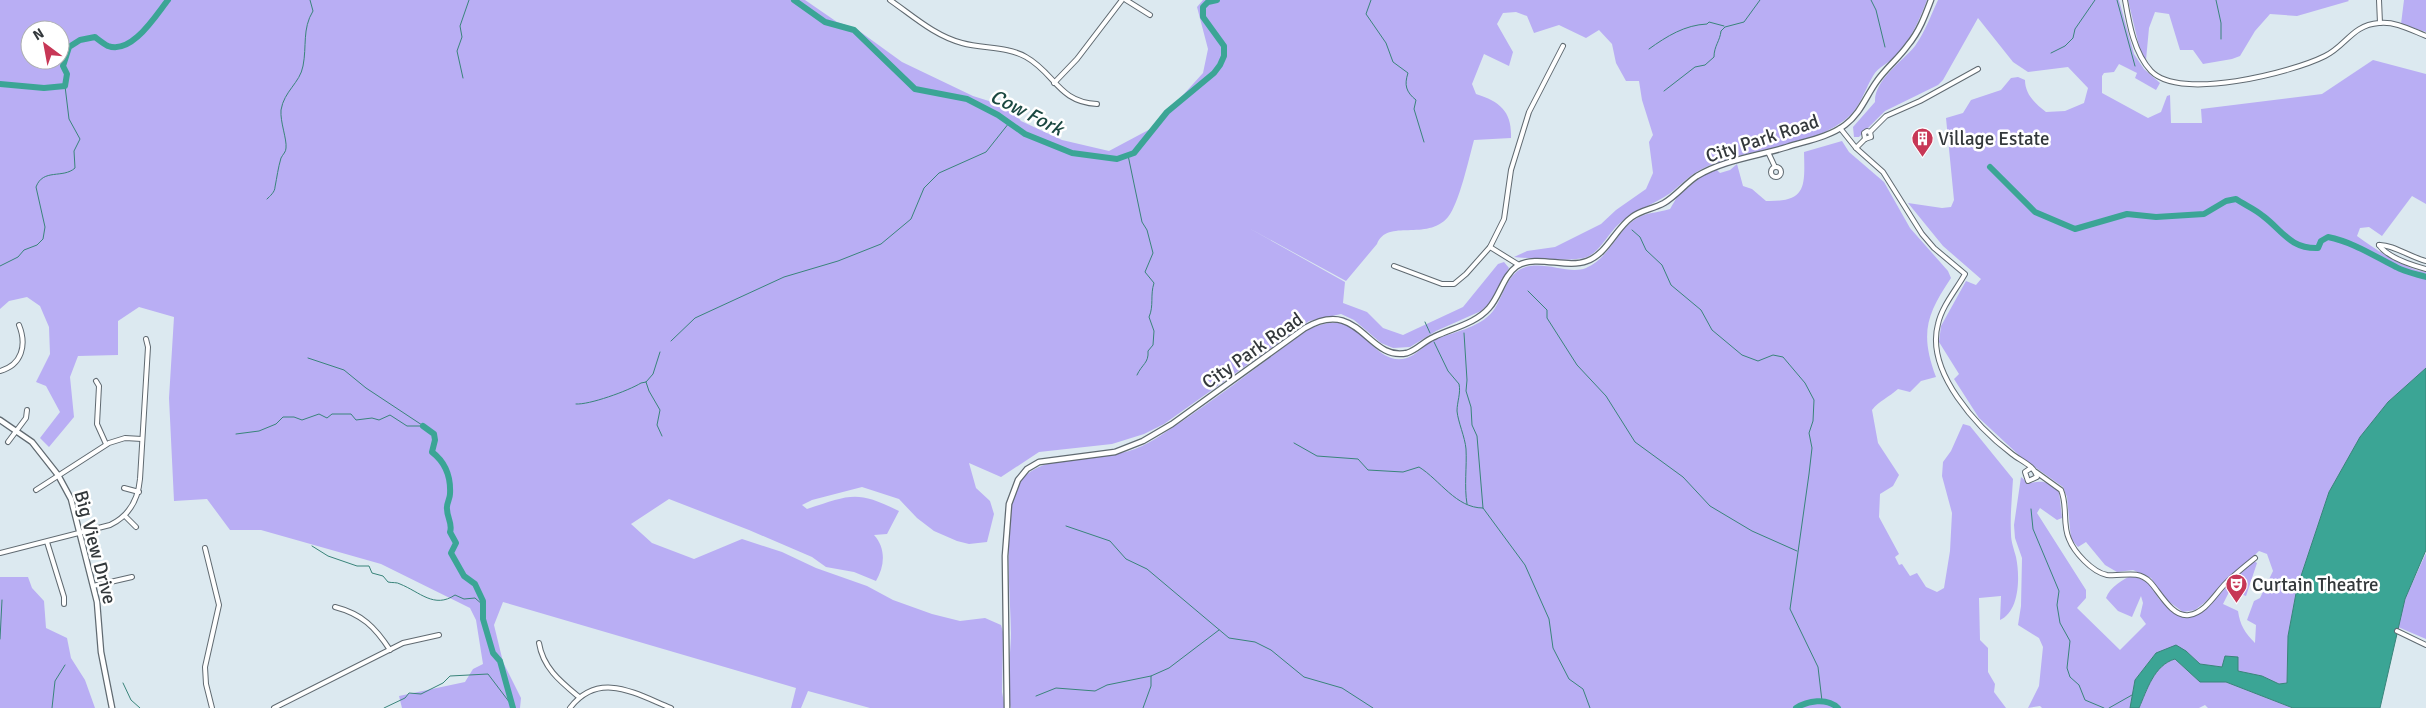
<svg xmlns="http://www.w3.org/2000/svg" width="2426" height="708" font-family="Signika,sans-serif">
	<rect width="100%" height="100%" fill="#dce9f0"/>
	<!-- forest -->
	<g fill="#b9aef4" fill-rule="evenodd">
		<path d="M0,0H805L837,22L855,28L902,62L973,96L1011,108L1021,121L1062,140L1109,151L1154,127L1203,73L1208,49L1197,7L1203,0H1927C1919,21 1911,39 1896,56C1889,63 1878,67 1873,76C1863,93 1860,110 1842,122C1801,151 1745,147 1702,169C1689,175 1680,186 1669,194C1653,205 1635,210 1620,223C1609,232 1602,249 1589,256C1577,263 1529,258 1514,257L1527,251L1555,247L1601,224L1616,210L1646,189L1653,173L1649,142L1653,135L1642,100L1639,81H1626L1616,63L1612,44L1599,30L1586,38L1559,25L1534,33L1527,16L1516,12L1503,13L1497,24L1513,52L1509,66L1484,54L1472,84L1476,94C1501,102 1512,112 1511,138L1474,140C1469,158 1459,204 1448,217C1427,242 1387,218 1377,244L1346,281L1247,227L1345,282L1343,303L1367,312L1383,328L1403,335L1463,307L1498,264L1504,262L1509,268L1490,303L1481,311L1436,331L1410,347L1393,348L1381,343L1354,320L1341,314L1309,321L1164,424L1144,434L1112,444L1039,452L1001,477L969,463L976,488L990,501L994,514L987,542L969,544L957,541L934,531L917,518L899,499L862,487L812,500L802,505L807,509C851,495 856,490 899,511L887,534L874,535C886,548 885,566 876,581L854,572L826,567L812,557L749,530L669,499L631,524L652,543L694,559L742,539L782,552L816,568L867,586L893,600L932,614L960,621L985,618L1001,625L1003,632L1002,692L1005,708H870L808,691L801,708H791L796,688L503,602L494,625L503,662L521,698L520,708H402L399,696L465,682L473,669L483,664L476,620L470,608L381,564L261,530H230L207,499L174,501L169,398L174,317L139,307L118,321V355L78,356L70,377L74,417L49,447L40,438L60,412L46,386L36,382L50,354L49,327L40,306L27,297L9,301L0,309ZM30,30H60V60H30Z"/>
		<path d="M1938,0H2119L2134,54L2144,69L2160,83L2156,90L2135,78L2137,73L2119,64L2114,72L2104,73L2102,76V93L2148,118L2161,112L2167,96L2170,95L2171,123H2202L2201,109L2322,94L2373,60L2426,74V204L2412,196L2382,236L2369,227L2360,228L2357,236C2375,249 2404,269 2426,272V368L2388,402L2360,437L2329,492L2297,588L2288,636L2287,683L2279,684L2262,676L2237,671L2238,657L2222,667L2200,664L2186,651L2156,653L2135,680L2130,708H2042L2040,706L2028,708L2039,686L2043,647L2039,638L2018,625L2021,606L2022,558L2015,538L2014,525L2021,477L2028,483C2044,481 2045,480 2059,491L2062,518L2057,520L2040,508L2037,513L2086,590V598L2077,608L2120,650L2146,624L2140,616L2143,603L2141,596L2132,617L2118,611L2106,598C2110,587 2123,579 2133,575L2150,584L2159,599L2182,617L2188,618L2208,607L2242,570L2254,561L2257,563L2246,596L2230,590L2223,604L2238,611C2240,625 2245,633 2255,643L2256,625L2247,620L2254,601L2260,598L2273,571L2267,554L2259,551L2204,603L2195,610L2183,612L2164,598L2151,578L2133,570L2117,572L2105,565L2086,542L2078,547L2071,539L2067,497L2063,487L2022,458L1979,418L1954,379L1959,374L1939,342L1941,326L1966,281L1976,285L1981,279L1943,246L1908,203L1942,208L1951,207L1954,200L1946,118L1963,113L1971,100L2001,90L2011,78L2018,77L2025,80C2025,95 2036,104 2046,112L2065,111L2084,103L2088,88L2068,67L2028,72L2013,62L1978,18L1943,80L1938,85L1885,111L1859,137H1854L1853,127L1875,102C1874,80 1902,62 1915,46C1925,32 1931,15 1938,0Z"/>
		<path d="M2128,0H2348L2349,1L2297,16L2270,14L2255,31L2240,56L2232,59L2203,64L2193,50H2180L2169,14L2155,12L2149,28L2146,60L2140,50Z"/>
		<path d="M2404,0H2426V32L2401,24Z"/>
		<path d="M1842,141L1849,152L1884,182L1910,228L1948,271L1951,278C1926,315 1920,334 1936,377L1921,381L1910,392L1898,389C1889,397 1879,401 1872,410L1878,443L1899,475L1893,486L1880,494L1879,517L1899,554L1895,557L1899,565L1902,564L1910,576L1917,573L1926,587L1937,592L1944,588L1950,551L1952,513L1942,476L1943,462L1951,451L1963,424L1970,426L2013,479C2012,497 2010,515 2011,534C2011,542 2014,549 2016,557C2020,576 2020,611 2000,620L2001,596L1979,598L1980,640L1988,648V672L1995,684L1994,692L2006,708H1011C1005,692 1011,652 1011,633C1011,601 1001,503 1021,480C1046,451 1100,462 1135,449C1153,442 1168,430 1184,420C1227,391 1267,359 1309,329C1321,324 1333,320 1346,325C1367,332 1380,366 1407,358C1416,355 1424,346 1432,341C1451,332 1479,329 1493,311C1503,298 1506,275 1523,268C1543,260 1569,275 1586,268C1608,259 1616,233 1634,220C1645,212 1658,213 1670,209L1677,197L1703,175L1717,170L1720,173L1730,170L1737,164L1743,186L1752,189L1766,201C1806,202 1805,188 1804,152Z"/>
		<path d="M2426,553V639L2398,627L2405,599Z"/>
		<path d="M0,577H28L32,588L44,601L46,628L67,638L71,658L85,680L95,708H0Z"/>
		<path d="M2175,659L2200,682H2226L2293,708H2208L2205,705L2199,708H2139C2147,690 2154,665 2175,659Z"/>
	</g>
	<!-- water -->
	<path fill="#3ba595" stroke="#39847a" d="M2426,368V550L2405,599L2380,708H2293L2226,682H2200L2175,659C2154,665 2147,690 2139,708H2130L2135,680L2156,653L2176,645L2186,651L2200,664L2222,667L2225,656L2238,657V671L2262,676L2279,684L2287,683L2288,636L2297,588L2329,492L2360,437L2388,402Z"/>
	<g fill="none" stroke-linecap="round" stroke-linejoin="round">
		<!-- stream -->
		<g stroke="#39847a" stroke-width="1">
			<path d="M1371,0L1366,14L1386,43L1393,62L1408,73C1404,85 1406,92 1416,100L1414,109L1424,142"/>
			<path d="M1871,0L1876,10L1885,47"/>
			<path d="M2117,0L2135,66"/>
			<path d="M2216,0L2221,23V39"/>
			<path d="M1649,49C1667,36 1685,25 1707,24L1709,22L1724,26"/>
			<path d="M2051,53L2065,46L2073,38L2075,29L2095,0"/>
			<path d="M463,78L457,51L462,37L460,26L469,0"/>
			<path d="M1664,91L1695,67L1705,65L1714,57C1714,46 1720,41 1721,31L1725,27L1744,22L1760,0"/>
			<path d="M1128,155L1142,222L1147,230L1153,253L1145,272L1154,283C1150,295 1154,306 1149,317L1154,331L1153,345L1148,351C1149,363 1142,364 1137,375"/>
			<path d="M267,199C270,196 275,192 275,187C277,177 278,168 281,158C283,154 286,152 286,148C287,139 280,122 281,110C284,91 300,83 303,66C307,46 302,29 313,11L310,0"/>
			<path d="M1632,230L1640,237L1646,250L1662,265L1671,285L1701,310L1712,330L1742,355L1758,361L1773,355L1783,357L1805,383L1814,400L1813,421L1809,433L1812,448L1809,474L1790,609L1818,667L1822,701"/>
			<path d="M0,266L18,257L24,250L37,245L43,239L45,227L36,187C43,168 63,179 75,168L74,151L80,139L69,119L65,86"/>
			<path d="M1528,291L1547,310V318L1577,365L1606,396L1635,442L1683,477L1710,506L1752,531L1797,551"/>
			<path d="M1425,322L1430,333"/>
			<path d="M1464,333L1467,380L1466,391L1471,407L1472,425L1477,436L1483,508"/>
			<path d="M671,341L695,318L784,277L838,261L881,244L911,219L924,188L939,173L986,152L1009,123"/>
			<path d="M1434,342L1448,371L1459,384C1461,393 1457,402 1457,411C1458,422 1465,437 1466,449C1467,467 1464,486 1467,504"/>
			<path d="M308,358L344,370L366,388L422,425"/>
			<path d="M646,382L649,391L660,410L657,425L662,436"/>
			<path d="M576,404C589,405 628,391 641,383L646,382L653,374L660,352"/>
			<path d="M236,434L259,431L276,424L283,417H294L302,420L319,414L327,418L332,414H351L356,420L372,418L379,420L390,415L407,426H423"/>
			<path d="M1294,443L1317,456L1358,459L1368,470L1403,472L1419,467C1440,480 1456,508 1483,508L1525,565L1549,619L1553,648L1569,679L1583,689L1590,708"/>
			<path d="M2031,509L2033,529L2059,591L2057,605L2060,623L2070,641L2067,668L2070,677L2079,685L2085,700L2104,708"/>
			<path d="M1066,526L1110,541L1126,559L1147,569L1229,638L1255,642L1271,650L1304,677L1342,688L1373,708"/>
			<path d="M312,546L328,556L357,566H369L372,573L383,576L388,582C392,583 397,582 400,584C420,592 434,609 455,595L464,599L475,598L483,605"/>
			<path d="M0,639L2,600"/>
			<path d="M123,683L131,700L140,708"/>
			<path d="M1036,696L1056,688L1095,691L1107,685L1151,676"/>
			<path d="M52,708L55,681L65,665"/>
			<path d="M384,708L405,698L409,693L421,694L443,683L450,676L488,674L510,703"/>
			<path d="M1143,708L1151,686V676L1169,668L1219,630"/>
			<path d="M2109,708L2132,695"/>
		</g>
		<!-- river -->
		<g stroke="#3ba595" stroke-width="6">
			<path d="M794,0L825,22L854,30L915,89L967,99L998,115L1025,134L1072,153L1117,159L1134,153L1167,112L1214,73L1220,65L1224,56V46L1203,17V7L1208,2L1217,0"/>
			<path d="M0,84L44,88L65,86L67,74L63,66L69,47L80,40L95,37C99,40 104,44 108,46C132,55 156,15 168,0"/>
			<path d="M1990,167L2035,212L2075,229L2127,214L2156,217L2204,214L2226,201L2236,199C2245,205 2255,209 2263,216C2282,230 2290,249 2318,248L2321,241L2328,237C2353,242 2374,256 2396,267C2405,272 2416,274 2426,277"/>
			<path d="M423,426L434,434L435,440L432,452C445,462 451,476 450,494C450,499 446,504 447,509C447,518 453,524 450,532L456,543L451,553L464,576L475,584L483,601V619L493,653L500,661L513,708"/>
			<path d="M1796,708C1807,701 1827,697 1838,708"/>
		</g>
		<defs>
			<g id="minor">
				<path d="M890,0C913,16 935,36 962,43C983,49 1007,46 1026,57C1055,73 1058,102 1097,104"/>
				<path d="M1126,0L1150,15"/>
				<path d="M2125,0C2129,23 2134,53 2151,71C2180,101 2291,73 2325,56C2346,46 2352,25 2379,23C2395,21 2411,30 2426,36"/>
				<path d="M2379,0L2380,23"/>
				<path d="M1054,83L1077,59L1122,0"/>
				<path d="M1840,128L1856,148L1883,172L1922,234L1934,248L1965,274C1956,290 1942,306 1938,324C1925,372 1978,428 2012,454C2021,461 2035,466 2037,477L2028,481L2025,472L2031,468"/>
				<path d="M1870,132L1886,116L1920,101L1978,69"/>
				<path d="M1865,139L1871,137L1870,132"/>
				<path d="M1865,139L1864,133L1867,131L1870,132"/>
				<path d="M1856,148L1865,139"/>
				<path d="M1768,152L1775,167"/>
				<circle cx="1776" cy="172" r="5"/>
				<path d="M2379,245C2388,258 2411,265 2426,269"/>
				<path d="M2379,245C2392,244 2412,258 2426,261"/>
				<path d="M1490,247L1519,265"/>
				<path d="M1394,266L1442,284H1454L1466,274L1490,247L1504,219L1511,170L1529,112L1563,46"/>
				<path d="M0,371C22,365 27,345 19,325"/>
				<path d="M96,381L99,386L97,424L106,444"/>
				<path d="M8,442L26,418L27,410"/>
				<path d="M2036,472L2061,490C2068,506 2062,524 2069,539C2074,552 2092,572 2107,575C2122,577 2137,569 2150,582C2159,591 2172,618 2189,615C2206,612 2215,594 2226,583C2235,574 2245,566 2255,558"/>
				<path d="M124,488L139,492"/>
				<path d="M36,490L109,443L125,438L142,439"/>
				<path d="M125,516L136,527"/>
				<path d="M47,542L64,597V604"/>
				<path d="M205,548L219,605L205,667L206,684L212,708"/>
				<path d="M0,553L110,525C129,516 138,501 140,479L148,347L146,339"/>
				<path d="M93,586L132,577"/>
				<path d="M335,607C362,614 375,627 390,650"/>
				<path d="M2397,631L2426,645"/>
				<path d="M539,643C543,668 561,682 579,697"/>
				<path d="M274,708L403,643L439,635"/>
				<path d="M570,708C599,670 636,694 671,708"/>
			</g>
			<g id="tertiary">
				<path d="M0,420L32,442L58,475L71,499L97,602L101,652L112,708"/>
				<path d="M1007,708L1005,556L1009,504L1018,480L1027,469L1039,462L1115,452L1143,441L1172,424L1305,328C1360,296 1367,362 1407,353C1417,350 1424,341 1434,337C1452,328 1475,324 1489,308C1500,296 1503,276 1517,266C1537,254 1566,269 1587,261C1607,254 1615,229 1632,217C1641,210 1653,209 1664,203C1676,196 1685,184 1697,176C1723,160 1758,156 1787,147C1806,141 1829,137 1845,125C1861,113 1866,96 1877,81C1886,68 1899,58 1908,45C1919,32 1925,16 1931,0"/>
			</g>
		</defs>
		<!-- minor casing -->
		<use href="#minor" stroke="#606a71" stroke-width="6"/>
		<!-- tertiary casing -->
		<use href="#tertiary" stroke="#606a71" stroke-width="7"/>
		<!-- minor -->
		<use href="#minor" stroke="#fff" stroke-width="4"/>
		<!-- tertiary -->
		<use href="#tertiary" stroke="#fff" stroke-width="4.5"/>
	</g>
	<!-- icons -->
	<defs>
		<symbol id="building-pin" viewBox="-11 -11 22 30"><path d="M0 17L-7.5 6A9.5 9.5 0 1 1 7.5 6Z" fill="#c73756" stroke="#fff"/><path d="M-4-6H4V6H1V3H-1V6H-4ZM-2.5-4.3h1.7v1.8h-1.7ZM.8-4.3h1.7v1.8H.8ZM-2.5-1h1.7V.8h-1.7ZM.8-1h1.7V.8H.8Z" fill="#fff"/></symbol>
		<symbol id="theatre-pin" viewBox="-11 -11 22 30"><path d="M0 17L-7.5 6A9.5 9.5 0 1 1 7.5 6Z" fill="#c73756" stroke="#fff"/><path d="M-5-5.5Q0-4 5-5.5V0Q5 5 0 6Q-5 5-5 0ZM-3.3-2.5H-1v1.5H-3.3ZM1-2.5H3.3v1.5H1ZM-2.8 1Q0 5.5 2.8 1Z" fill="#fff"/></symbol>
	</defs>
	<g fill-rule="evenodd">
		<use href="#building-pin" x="1910" y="126" width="25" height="34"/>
		<use href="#theatre-pin" x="2224" y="572" width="25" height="34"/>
	</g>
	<g text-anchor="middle" stroke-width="5" stroke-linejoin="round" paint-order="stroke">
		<!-- street labels -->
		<g font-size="19" fill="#33383b" stroke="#fff">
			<text transform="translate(1762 138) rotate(-18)" y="7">City Park Road</text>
			<text transform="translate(1252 350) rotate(-35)" y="7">City Park Road</text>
			<text transform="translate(96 547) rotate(75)" y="7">Big View Drive</text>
		</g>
		<!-- poi labels -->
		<g font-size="19" fill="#33383b" stroke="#fff" text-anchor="start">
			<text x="1938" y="145">Village Estate</text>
			<text x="2252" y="591">Curtain Theatre</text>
		</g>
		<!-- water labels -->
		<g font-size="20" font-style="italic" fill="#1b4841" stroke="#fff">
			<text transform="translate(1027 112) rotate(27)" y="7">Cow Fork</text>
		</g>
	</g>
	<!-- north arrow -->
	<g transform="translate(45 45) rotate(328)"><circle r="24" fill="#ffffff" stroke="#adafb1"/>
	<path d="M0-4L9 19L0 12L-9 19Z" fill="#c73756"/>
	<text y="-8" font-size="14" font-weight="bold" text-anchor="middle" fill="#33383b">N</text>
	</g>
</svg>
